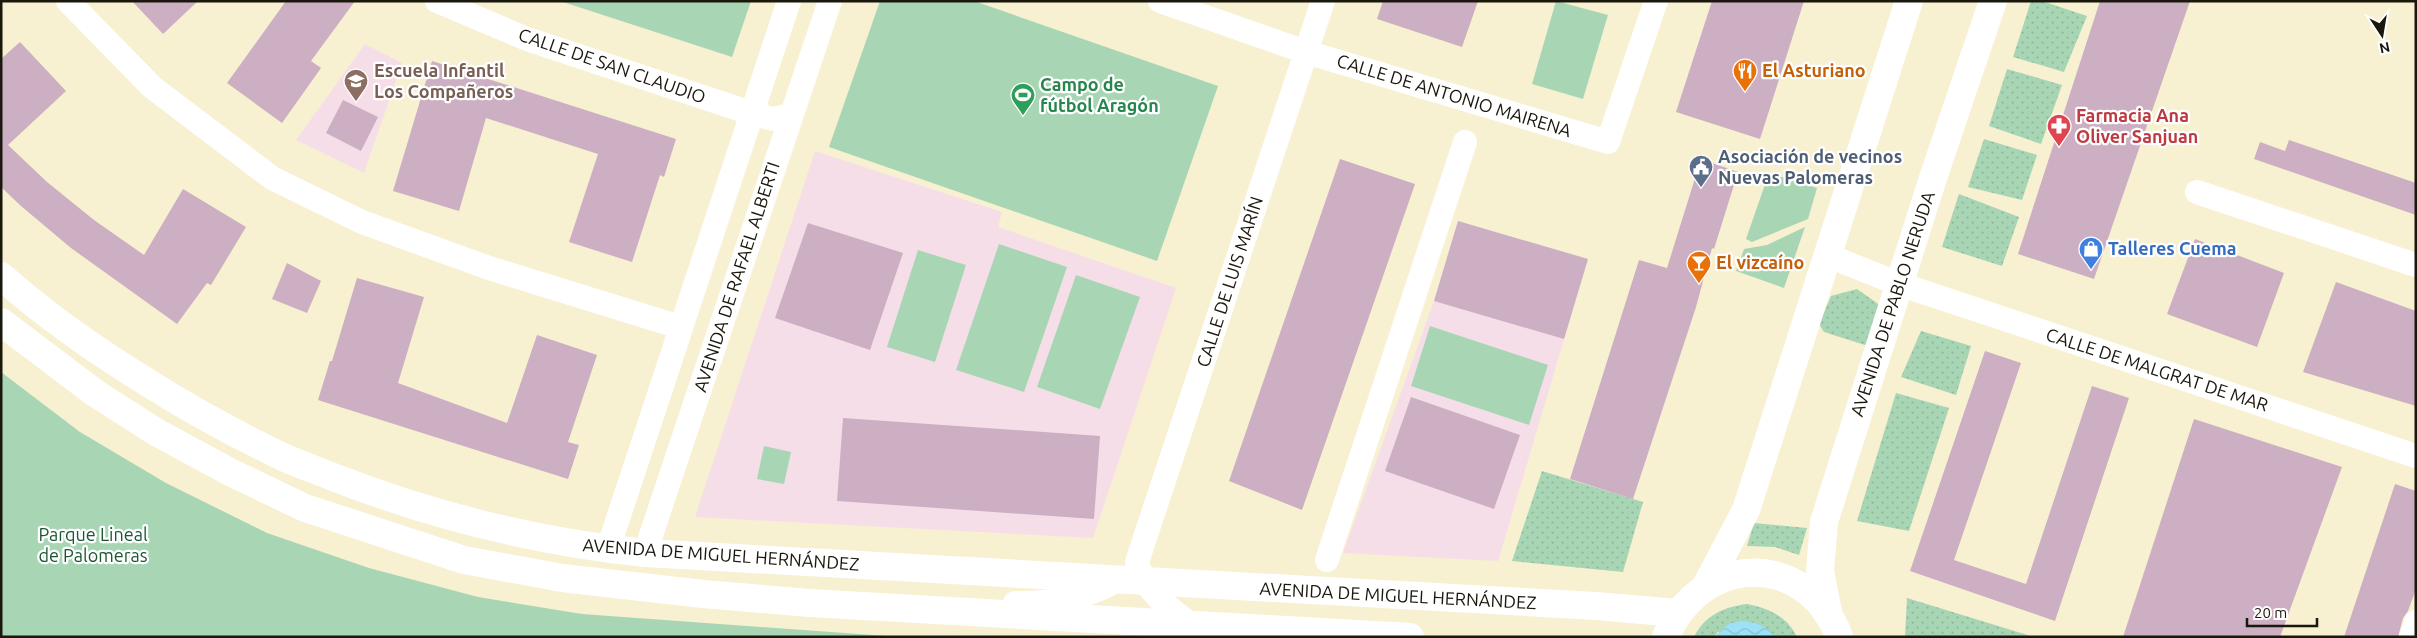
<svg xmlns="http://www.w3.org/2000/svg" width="2417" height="638" font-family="Ubuntu,sans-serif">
	<defs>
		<pattern id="grass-dots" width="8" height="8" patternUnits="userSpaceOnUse" patternTransform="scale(1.25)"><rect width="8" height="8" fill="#a8d6b5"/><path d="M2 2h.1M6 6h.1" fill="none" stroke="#90b79a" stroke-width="1.8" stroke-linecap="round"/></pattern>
		<pattern id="water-waves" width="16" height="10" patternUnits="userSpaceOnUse" patternTransform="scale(1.25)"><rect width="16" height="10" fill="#9ce2f6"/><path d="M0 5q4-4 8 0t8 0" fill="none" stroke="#86c1d2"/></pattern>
	</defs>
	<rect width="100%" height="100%" fill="#f7f0d1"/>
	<!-- education -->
	<g fill="#f6dee8">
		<path d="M365,44L402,63L364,173L296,140Z"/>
		<path d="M815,151L1002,212L998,227L1176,288L1093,538L695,517Z"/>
		<path d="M1458,221L1588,259L1498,561L1343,553L1434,301Z"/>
	</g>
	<!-- grass -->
	<g fill="url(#grass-dots)">
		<path d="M2031,1H2042L2087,16L2064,72L2013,57Z"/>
		<path d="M2007,69L2062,85L2041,144L1989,126Z"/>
		<path d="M1984,139L2037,155L2022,200L1968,187Z"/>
		<path d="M1959,194L2019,217L2002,266L1942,247Z"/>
		<path d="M1857,289L1881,306L1868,346L1824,332L1819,324L1831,296Z"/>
		<path d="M1921,331L1971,346L1956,395L1901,377Z"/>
		<path d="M1896,393L1949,408L1909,531L1857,521Z"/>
		<path d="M1542,471L1643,502L1623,572L1512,561Z"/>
		<path d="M1754,523L1807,528L1799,555L1775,547L1747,546Z"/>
		<path d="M1907,598L2034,637H1905Z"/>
		<path d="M1747,604C1768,608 1787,616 1797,637L1718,632L1714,637H1694C1705,615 1724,607 1747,604Z"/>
	</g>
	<!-- park -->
	<g fill="#a8d6b5">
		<path d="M560,1H751L732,57Z"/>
		<path d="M880,1H974L1218,86L1157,261L829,147Z"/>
		<path d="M1556,1L1608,15L1583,99L1532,84Z"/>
		<path d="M1769,173L1817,188L1808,219L1752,242L1746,239Z"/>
		<path d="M1805,227L1784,288L1736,271L1744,249L1767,245Z"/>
		<path d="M999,244L1067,267L1024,392L956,370Z"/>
		<path d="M918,250L966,265L935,362L887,347Z"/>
		<path d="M1076,275L1140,297L1100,409L1037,387Z"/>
		<path d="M1430,326L1548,365L1529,425L1411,386Z"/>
		<path d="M1,372L80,432L166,483L267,533L369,568L478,597L582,614L900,637H1Z"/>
		<path d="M764,446L791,452L784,484L757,479Z"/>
	</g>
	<!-- water -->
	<path fill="url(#water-waves)" d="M1741,621C1756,622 1766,626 1776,637H1714L1729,624Z"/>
	<!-- building -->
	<g fill="#ccafc2">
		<path d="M132,1H198L163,34Z"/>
		<path d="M286,1H355L311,61L321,68L282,123L227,83Z"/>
		<path d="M1383,1H1478L1462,47L1377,19Z"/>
		<path d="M1712,1H1804L1760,139L1676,112Z"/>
		<path d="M2100,1H2190L2094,279L2018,254Z"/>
		<path d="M20,42L66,91L8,145L47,182L94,220L144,255L183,189L246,227L211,285L207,283L177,324L71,248L21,206L1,187V59Z"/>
		<path d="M432,61L676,139L664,177L660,175L632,262L569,242L598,154L486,118L459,211L393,191Z"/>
		<path d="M343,100L378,117L361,151L326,133Z"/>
		<path d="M2289,140L2416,183V215L2254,159L2260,142L2285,151Z"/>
		<path d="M1340,159L1415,184L1302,510L1229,481Z"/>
		<path d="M1701,159L1738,172L1714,249L1712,248L1696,307L1633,499L1570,479L1639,260L1667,268Z"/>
		<path d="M1458,221L1588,259L1564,339L1434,301Z"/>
		<path d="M808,223L903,253L870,350L775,318Z"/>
		<path d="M2195,239L2284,273L2257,347L2167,314Z"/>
		<path d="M287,263L321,281L307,313L272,299Z"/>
		<path d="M357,278L424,297L398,383L507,423L537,335L597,355L568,442L579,445L568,479L318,400L330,361H332Z"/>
		<path d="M2336,282L2416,311V406L2303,372Z"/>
		<path d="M1985,351L2021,363L1954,560L2026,584L2092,386L2129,398L2055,621L1910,571Z"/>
		<path d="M1411,397L1520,435L1494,509L1385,471Z"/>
		<path d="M843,418L1100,436L1094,519L837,501Z"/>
		<path d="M2194,419L2342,467L2280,637H2123Z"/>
		<path d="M2395,484L2416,491V589L2408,611L2403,618L2398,637H2344Z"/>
	</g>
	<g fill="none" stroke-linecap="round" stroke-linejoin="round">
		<!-- street -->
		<g stroke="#fff" stroke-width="24">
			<path d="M68,1L152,87L272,178L362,222L489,268L680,327"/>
			<path d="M437,1L527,39L754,114L773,119L791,115"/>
			<path d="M1160,1L1306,52L1608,142L1656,1"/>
			<path d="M2197,192L2416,265"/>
			<path d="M1829,256L1899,284L2416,456"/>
			<path d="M608,549L789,1"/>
			<path d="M645,553L830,1"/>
			<path d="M1327,560L1465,142"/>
			<path d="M1137,562L1323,1"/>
			<path d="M1139,568C1147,592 1169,608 1189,623"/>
			<path d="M1015,603C1050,603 1088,599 1119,579"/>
			<path d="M2411,637L2416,622"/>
		</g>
		<!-- secondary -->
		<g stroke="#fff" stroke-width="28">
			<path d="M1,276C45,315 92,348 142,379C186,407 233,433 281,456C298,464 316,470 333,477C433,516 539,542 645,553L1596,606L1677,613"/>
			<path d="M1,322L95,393L156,432L230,472L305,508L464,560L562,578L703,594L810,603L1410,637"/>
		</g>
		<!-- primary -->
		<g stroke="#fff" stroke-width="28">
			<path d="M1706,586L1746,510L1909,1"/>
			<path d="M1828,612L1820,571L1824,522L1933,178L1993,1"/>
			<path d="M1666,637C1691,573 1768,549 1818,601C1827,612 1835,623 1839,637"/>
		</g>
	</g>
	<!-- icons -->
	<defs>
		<symbol id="restaurant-pin" viewBox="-11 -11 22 30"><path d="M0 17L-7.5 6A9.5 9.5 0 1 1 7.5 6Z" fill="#e8710a" stroke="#fff"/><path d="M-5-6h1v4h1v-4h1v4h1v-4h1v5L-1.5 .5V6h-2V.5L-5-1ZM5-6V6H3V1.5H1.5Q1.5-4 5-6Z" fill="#fff"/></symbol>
		<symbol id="school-pin" viewBox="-11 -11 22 30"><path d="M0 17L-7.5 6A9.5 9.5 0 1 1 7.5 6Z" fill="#8d6e63" stroke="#fff"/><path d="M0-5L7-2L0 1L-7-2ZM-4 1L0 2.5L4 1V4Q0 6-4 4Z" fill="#fff"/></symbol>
		<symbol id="stadium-pin" viewBox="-11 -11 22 30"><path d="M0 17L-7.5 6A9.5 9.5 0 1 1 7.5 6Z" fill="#2e9e5b" stroke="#fff"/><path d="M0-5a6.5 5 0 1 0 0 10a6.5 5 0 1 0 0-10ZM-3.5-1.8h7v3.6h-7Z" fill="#fff"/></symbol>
		<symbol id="pharmacy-pin" viewBox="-11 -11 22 30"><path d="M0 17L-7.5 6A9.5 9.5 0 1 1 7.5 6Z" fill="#e0444e" stroke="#fff"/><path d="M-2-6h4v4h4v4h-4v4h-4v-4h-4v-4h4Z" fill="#fff"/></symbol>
		<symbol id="civic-pin" viewBox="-11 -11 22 30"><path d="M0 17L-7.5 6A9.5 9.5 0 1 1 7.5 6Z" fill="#5c6f8a" stroke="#fff"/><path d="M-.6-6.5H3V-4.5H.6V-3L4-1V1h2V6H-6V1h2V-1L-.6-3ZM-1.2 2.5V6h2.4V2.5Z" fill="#fff"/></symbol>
		<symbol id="shop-pin" viewBox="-11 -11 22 30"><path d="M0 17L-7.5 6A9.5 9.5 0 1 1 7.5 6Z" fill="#3f7fe0" stroke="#fff"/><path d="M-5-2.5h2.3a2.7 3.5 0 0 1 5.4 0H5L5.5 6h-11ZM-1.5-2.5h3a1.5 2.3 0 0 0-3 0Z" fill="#fff"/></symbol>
		<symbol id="bar-pin" viewBox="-11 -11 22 30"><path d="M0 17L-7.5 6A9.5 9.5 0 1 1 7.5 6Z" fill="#e8710a" stroke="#fff"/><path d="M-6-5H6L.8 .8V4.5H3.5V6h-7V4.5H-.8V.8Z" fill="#fff"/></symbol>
	</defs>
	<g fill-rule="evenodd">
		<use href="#restaurant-pin" x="1731" y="57" width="28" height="38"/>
		<use href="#school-pin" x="342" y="67" width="28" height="38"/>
		<use href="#stadium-pin" x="1009" y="81" width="28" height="38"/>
		<use href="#pharmacy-pin" x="2045" y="112" width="28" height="38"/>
		<use href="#civic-pin" x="1687" y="153" width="28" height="38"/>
		<use href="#shop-pin" x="2077" y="235" width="28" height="38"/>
		<use href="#bar-pin" x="1685" y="249" width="28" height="38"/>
	</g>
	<g text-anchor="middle" stroke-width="4.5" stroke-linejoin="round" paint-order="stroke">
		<!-- street labels -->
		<g font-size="18" fill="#1a170c" stroke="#fff">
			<text transform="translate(612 66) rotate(19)" y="6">CALLE DE SAN CLAUDIO</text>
			<text transform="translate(1454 96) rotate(17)" y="6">CALLE DE ANTONIO MAIRENA</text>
			<text transform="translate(737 277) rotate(-72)" y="6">AVENIDA DE RAFAEL ALBERTI</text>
			<text transform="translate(1230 282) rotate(-72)" y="6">CALLE DE LUIS MARÍN</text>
			<text transform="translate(1893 304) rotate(-72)" y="6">AVENIDA DE PABLO NERUDA</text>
			<text transform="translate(2157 370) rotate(18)" y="6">CALLE DE MALGRAT DE MAR</text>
			<text transform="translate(721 555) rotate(4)" y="6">AVENIDA DE MIGUEL HERNÁNDEZ</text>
			<text transform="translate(1398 596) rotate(3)" y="6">AVENIDA DE MIGUEL HERNÁNDEZ</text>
		</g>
		<!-- education labels -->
		<g font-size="18" font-weight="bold" fill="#785e54" stroke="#fff" text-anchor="start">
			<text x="374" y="77">Escuela Infantil<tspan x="374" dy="21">Los Compañeros</tspan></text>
		</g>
		<!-- food labels -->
		<g font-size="18" font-weight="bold" fill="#c56008" stroke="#fff" text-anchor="start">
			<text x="1762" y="77">El Asturiano</text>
			<text x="1716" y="269">El vizcaíno</text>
		</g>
		<!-- leisure labels -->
		<g font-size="18" font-weight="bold" fill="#27864d" stroke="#fff" text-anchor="start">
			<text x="1040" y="91">Campo de<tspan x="1040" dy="21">fútbol Aragón</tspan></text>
		</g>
		<!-- health labels -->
		<g font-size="18" font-weight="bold" fill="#be3a42" stroke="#fff" text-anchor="start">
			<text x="2076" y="122">Farmacia Ana<tspan x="2076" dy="21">Oliver Sanjuan</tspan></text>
		</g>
		<!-- service labels -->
		<g font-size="18" font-weight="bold" fill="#4e5e75" stroke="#fff" text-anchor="start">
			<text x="1718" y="163">Asociación de vecinos<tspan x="1718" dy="21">Nuevas Palomeras</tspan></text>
		</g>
		<!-- shop labels -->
		<g font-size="18" font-weight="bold" fill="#366cbe" stroke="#fff" text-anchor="start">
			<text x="2108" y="255">Talleres Cuema</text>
		</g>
		<!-- park labels -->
		<g font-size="18" fill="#1b5532" stroke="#fff">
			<text x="93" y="541">Parque Lineal<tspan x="93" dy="21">de Palomeras</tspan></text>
		</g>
	</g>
	<!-- border -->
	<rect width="2417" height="638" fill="none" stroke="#1a170c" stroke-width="5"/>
	<!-- north arrow -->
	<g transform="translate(2382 35) rotate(168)" stroke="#ffffff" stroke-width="4" paint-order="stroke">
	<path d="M0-4L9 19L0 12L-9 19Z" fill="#1a170c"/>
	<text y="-8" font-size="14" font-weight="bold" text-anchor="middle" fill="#1a170c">N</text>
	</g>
	<!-- scale -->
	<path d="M2247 618v8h70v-8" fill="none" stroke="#1a170c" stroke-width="2.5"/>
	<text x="2254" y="618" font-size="15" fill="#1a170c" stroke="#ffffff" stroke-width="4" paint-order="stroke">20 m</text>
</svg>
